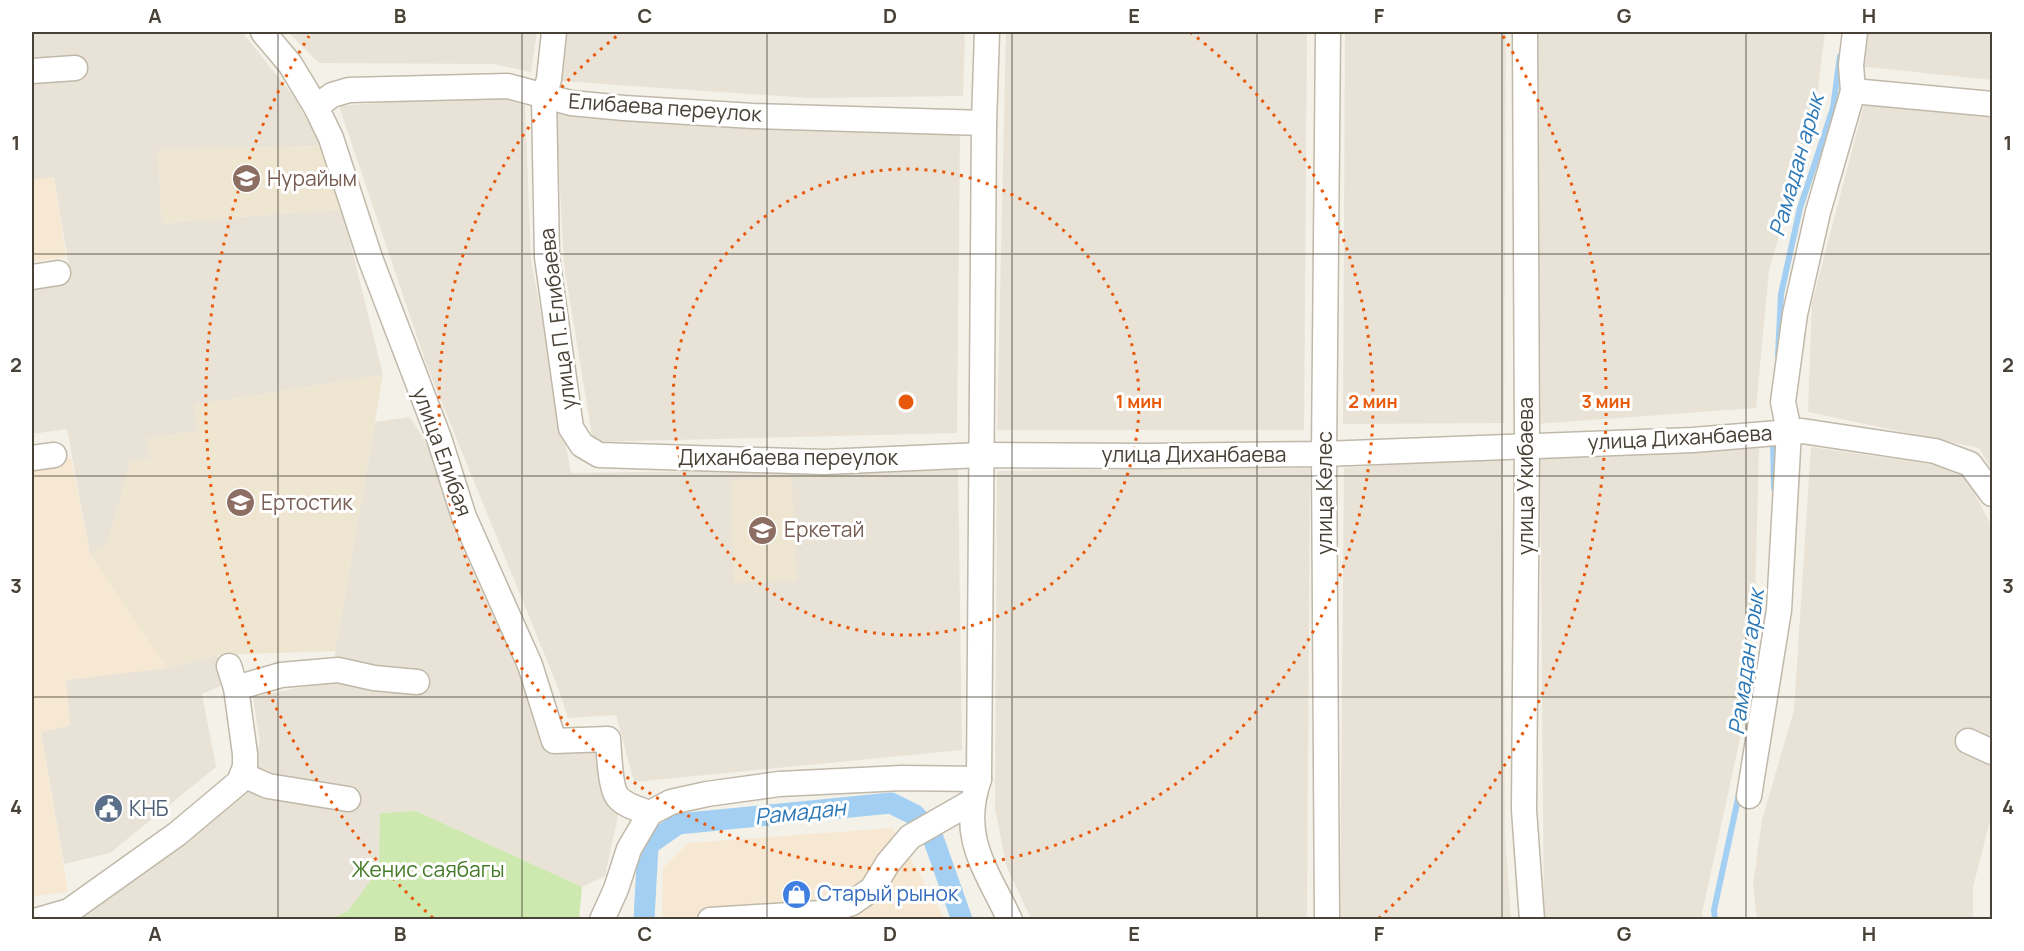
<svg xmlns="http://www.w3.org/2000/svg" width="2024" height="951" font-family="Manrope,sans-serif">
	<rect width="100%" height="100%" fill="#f4f1e8"/>
	<!-- residential -->
	<g fill="#e8e3d6">
		<path d="M32,32H242L294,97L322,146L158,150L162,223L342,209L383,375L194,405L198,431L147,439L150,459L131,461L107,545L90,554L67,429L32,434V285L71,279L54,177L32,180Z"/>
		<path d="M288,32H537L531,72L493,64L319,63Z"/>
		<path d="M567,32H965L963,96L808,98L560,81Z"/>
		<path d="M1006,32H1307L1304,430H997Z"/>
		<path d="M1345,32H1506L1504,423L1343,424Z"/>
		<path d="M1538,32H1825L1815,114L1769,270L1756,408L1535,424Z"/>
		<path d="M1860,32H1992V80L1857,66Z"/>
		<path d="M490,94L525,105L531,260L571,473L958,467L962,750L634,782L616,715L568,718L559,690L427,366L339,106Z"/>
		<path d="M1865,101L1992,114V470L1979,448L1808,412L1812,303Z"/>
		<path d="M556,113L960,133L957,433L593,442L564,265Z"/>
		<path d="M410,417L428,446L454,530L530,697L541,746L596,749L618,816L605,876L582,887L416,811L381,813L379,869L348,911L331,919L76,920L250,780L260,742L253,697L336,680L335,651L375,422Z"/>
		<path d="M1759,447L1753,679L1702,913L1703,919H1544L1540,457Z"/>
		<path d="M1811,447L1936,465L1967,479L1992,527V813L1973,887V919L1757,920L1753,885L1762,820L1794,710Z"/>
		<path d="M1503,457L1505,834L1511,919L1340,920L1344,468Z"/>
		<path d="M1310,468L1307,919H1031L1006,865L995,808L997,471Z"/>
		<path d="M218,655L223,685L202,694L216,767L110,853L64,864L41,732L70,725L66,680L167,668Z"/>
	</g>
	<!-- commercial -->
	<g fill="#f6e8d2">
		<path d="M54,177L66,257L32,262V180Z"/>
		<path d="M71,458L90,554L167,668L66,680L70,725L41,732L68,892L32,896V464Z"/>
		<path d="M893,828L945,919L662,920L663,868L688,843Z"/>
	</g>
	<!-- education -->
	<g fill="#eee6d1">
		<path d="M322,146L342,209L162,223L158,150Z"/>
		<path d="M383,375L335,651L218,655L167,668L90,554L107,545L131,461L150,459L147,439L198,431L194,405Z"/>
		<path d="M792,477L796,581L734,583L731,480Z"/>
	</g>
	<!-- green -->
	<path fill="#cde9b0" d="M416,811L582,887L579,919H331L348,911L379,869L380,813Z"/>
	<g fill="none" stroke-linecap="round" stroke-linejoin="round">
		<!-- stream -->
		<g stroke="#a3cff2" stroke-width="6">
			<path d="M1778,356L1781,294L1800,208L1833,108L1840,56"/>
			<path d="M1773,441L1774,488"/>
			<path d="M1715,920L1714,910L1739,794"/>
		</g>
		<!-- canal -->
		<path stroke="#a3cff2" stroke-width="21" d="M644,920L648,845L678,824L891,803L915,815L932,835L962,920"/>
		<defs>
			<g id="minor">
				<path d="M263,32L290,64L316,107L331,138L370,258L439,438L464,517L530,665L554,741L608,739C609,751 610,787 617,796C624,806 639,809 650,813"/>
				<path d="M554,32L549,79L544,97L547,257L571,428L582,445L599,455L824,462L981,455L1148,456L1324,454L1693,440L1802,431L1935,451L1970,464L1992,494"/>
				<path d="M987,32L984,123L979,779C959,837 986,869 1010,920"/>
				<path d="M1525,32L1527,446L1524,810L1532,920"/>
				<path d="M32,71L75,68"/>
				<path d="M1853,91L1992,104"/>
				<path d="M316,107L332,95L349,90L508,86L571,103L624,108L753,116L984,123"/>
				<path d="M32,277L58,273"/>
				<path d="M32,458L54,455"/>
				<path d="M236,688L281,675L338,670L374,678L417,682"/>
				<path d="M1968,741L1992,752"/>
				<path d="M243,775L268,786L348,799"/>
				<path d="M1749,796L1779,610L1789,431L1783,402L1795,314L1818,212L1853,91L1851,65L1855,32"/>
				<path d="M38,920L69,911L177,834L239,782L245,767V754L236,688L229,666"/>
				<path d="M602,920L616,889L629,849L650,813L671,802L707,794L779,784L902,778L979,779"/>
				<path d="M710,920L821,913L852,903L872,889L888,863L910,837L973,801"/>
				<path d="M1327,920L1324,454L1328,32"/>
			</g>
		</defs>
		<!-- minor casing -->
		<use href="#minor" stroke="#c0b9aa" stroke-width="27"/>
		<!-- minor -->
		<use href="#minor" stroke="#fff" stroke-width="24"/>
	</g>
	<!-- grid -->
	<path fill="none" stroke="#484136" stroke-width="1.5" stroke-opacity="0.55" d="M278,32V920M522,32V920M767,32V920M1012,32V920M1257,32V920M1502,32V920M1746,32V920M32,254H1992M32,476H1992M32,697H1992"/>
	<!-- distance rings -->
	<g fill="none" stroke="#e8590c" stroke-width="3" stroke-dasharray="3 6">
		<circle cx="906" cy="402" r="233"/>
		<path d="M1190 32A467 467 0 1 1 622 32"/>
		<path d="M433 918A700 700 0 0 1 309 36M1503 36A700 700 0 0 1 1379 918"/>
	</g>
	<!-- icons -->
	<defs>
		<symbol id="school-disc" viewBox="-11 -11 22 22"><circle r="9.5" fill="#8d6e63" stroke="#fff"/><path d="M0-5L7-2L0 1L-7-2ZM-4 1L0 2.5L4 1V4Q0 6-4 4Z" fill="#fff"/></symbol>
		<symbol id="civic-disc" viewBox="-11 -11 22 22"><circle r="9.5" fill="#5c6f8a" stroke="#fff"/><path d="M-.6-6.5H3V-4.5H.6V-3L4-1V1h2V6H-6V1h2V-1L-.6-3ZM-1.2 2.5V6h2.4V2.5Z" fill="#fff"/></symbol>
		<symbol id="shop-disc" viewBox="-11 -11 22 22"><circle r="9.5" fill="#3f7fe0" stroke="#fff"/><path d="M-5-2.5h2.3a2.7 3.5 0 0 1 5.4 0H5L5.5 6h-11ZM-1.5-2.5h3a1.5 2.3 0 0 0-3 0Z" fill="#fff"/></symbol>
	</defs>
	<g fill-rule="evenodd">
		<use href="#school-disc" x="230" y="162" width="33" height="33"/>
		<use href="#school-disc" x="224" y="486" width="33" height="33"/>
		<use href="#school-disc" x="746" y="514" width="33" height="33"/>
		<use href="#civic-disc" x="92" y="792" width="33" height="33"/>
		<use href="#shop-disc" x="780" y="878" width="33" height="33"/>
	</g>
	<g text-anchor="middle" stroke-width="6" stroke-linejoin="round" paint-order="stroke">
		<!-- street labels -->
		<g font-size="21" fill="#484136" stroke="#fff">
			<text transform="translate(665 108) rotate(4)" y="7">Елибаева переулок</text>
			<text transform="translate(558 319) rotate(-97)" y="7">улица П. Елибаева</text>
			<text transform="translate(1680 438) rotate(-3)" y="7">улица Диханбаева</text>
			<text transform="translate(442 452) rotate(70)" y="7">улица Елибая</text>
			<text x="1194" y="462">улица Диханбаева</text>
			<text x="788" y="465">Диханбаева переулок</text>
			<text transform="translate(1526 476) rotate(-90)" y="7">улица Укибаева</text>
			<text transform="translate(1325 493) rotate(-90)" y="7">улица Келес</text>
		</g>
		<!-- education labels -->
		<g font-size="21" fill="#785e54" stroke="#fff" text-anchor="start">
			<text x="267" y="186">Нурайым</text>
			<text x="261" y="510">Ертостик</text>
			<text x="784" y="537">Еркетай</text>
		</g>
		<!-- service labels -->
		<g font-size="21" fill="#4e5e75" stroke="#fff" text-anchor="start">
			<text x="129" y="816">КНБ</text>
		</g>
		<!-- park labels -->
		<g font-size="21" fill="#457b28" stroke="#fff">
			<text x="428" y="877">Женис саябагы</text>
		</g>
		<!-- shop labels -->
		<g font-size="21" fill="#366cbe" stroke="#fff" text-anchor="start">
			<text x="817" y="901">Старый рынок</text>
		</g>
		<!-- water labels -->
		<g font-size="22" font-style="italic" fill="#2c78b6" stroke="#fff">
			<text transform="translate(1796 165) rotate(-74)" y="8">Рамадан арык</text>
			<text transform="translate(1746 662) rotate(-82)" y="8">Рамадан арык</text>
			<text transform="translate(800 812) rotate(-6)" y="8">Рамадан</text>
		</g>
	</g>
	<circle cx="906" cy="402" r="9" fill="#e8590c" stroke="#fff" stroke-width="3"/>
	<g font-size="18" text-anchor="middle" font-weight="bold" fill="#e8590c" stroke="#fff" stroke-width="6" stroke-linejoin="round" paint-order="stroke">
		<text x="1139" y="408">1 мин</text>
		<text x="1373" y="408">2 мин</text>
		<text x="1606" y="408">3 мин</text>
	</g>
	<!-- border -->
	<rect width="2024" height="951" fill="none" stroke="#ffffff" stroke-width="66"/>
	<rect x="33" y="33" width="1958" height="885" fill="none" stroke="#484136" stroke-width="2"/>
	<g font-size="20" text-anchor="middle" font-weight="bold" fill="#484136">
		<text x="155" y="23">A</text>
		<text x="400" y="23">B</text>
		<text x="645" y="23">C</text>
		<text x="890" y="23">D</text>
		<text x="1134" y="23">E</text>
		<text x="1379" y="23">F</text>
		<text x="1624" y="23">G</text>
		<text x="1869" y="23">H</text>
		<text x="16" y="150">1</text>
		<text x="2008" y="150">1</text>
		<text x="16" y="372">2</text>
		<text x="2008" y="372">2</text>
		<text x="16" y="593">3</text>
		<text x="2008" y="593">3</text>
		<text x="16" y="814">4</text>
		<text x="2008" y="814">4</text>
		<text x="155" y="941">A</text>
		<text x="400" y="941">B</text>
		<text x="645" y="941">C</text>
		<text x="890" y="941">D</text>
		<text x="1134" y="941">E</text>
		<text x="1379" y="941">F</text>
		<text x="1624" y="941">G</text>
		<text x="1869" y="941">H</text>
	</g>
</svg>
